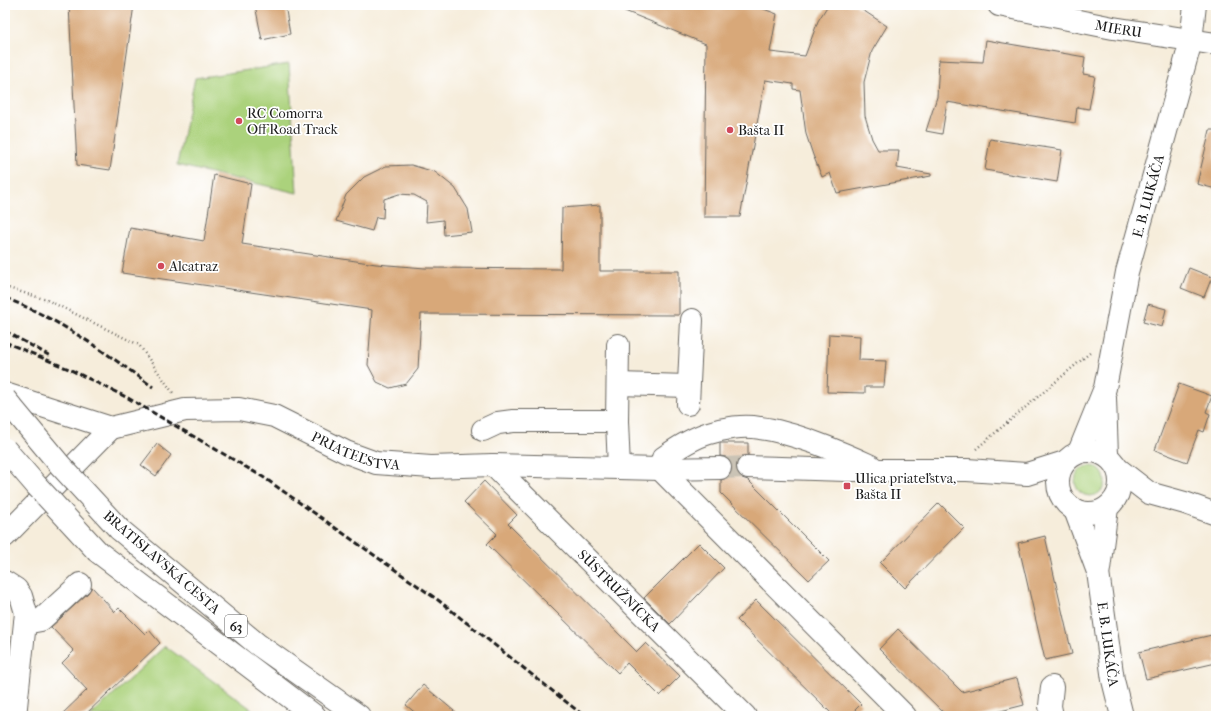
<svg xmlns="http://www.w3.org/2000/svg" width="1221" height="721" font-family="'IM FELL French Canon',serif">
	<rect width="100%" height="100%" fill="#fff"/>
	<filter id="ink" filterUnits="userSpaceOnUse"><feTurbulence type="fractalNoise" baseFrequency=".025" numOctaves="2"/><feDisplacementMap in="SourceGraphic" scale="8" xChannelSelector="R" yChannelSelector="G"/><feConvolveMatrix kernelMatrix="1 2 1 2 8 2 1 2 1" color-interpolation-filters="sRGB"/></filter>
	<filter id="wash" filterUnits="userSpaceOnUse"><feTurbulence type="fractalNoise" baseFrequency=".012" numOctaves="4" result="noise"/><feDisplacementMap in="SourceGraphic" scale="16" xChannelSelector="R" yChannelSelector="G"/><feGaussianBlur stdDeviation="0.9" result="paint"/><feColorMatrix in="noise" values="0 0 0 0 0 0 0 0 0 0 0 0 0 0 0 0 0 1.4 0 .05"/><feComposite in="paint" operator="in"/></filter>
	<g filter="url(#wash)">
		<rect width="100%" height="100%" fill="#f6eddb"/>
		<!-- green -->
		<g fill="#abd27c" stroke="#64774c">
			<path d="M289,64L297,193L177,165L195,78Z"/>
			<circle cx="1090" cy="481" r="15"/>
			<path d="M165,646L261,716H90Z"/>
		</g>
		<g id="blocks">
			<!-- building -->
			<g fill="#d8a879">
				<path d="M69,5H134L110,170L77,165Z"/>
				<path d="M255,5H285L290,34L262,40Z"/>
				<path d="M610,5H753L777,14L770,52L805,56L818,21L828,5H855L887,26L872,51L864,82L865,116L872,139L878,150H899L897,168L931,174V176L837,193L830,173L822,177L813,155L806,134L800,90L793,89V84L765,80L740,217H704L706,44Z"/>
				<path d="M986,40L1085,57L1083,74L1095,76L1089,109L1077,107L1075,123L947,102L942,134L926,131L937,97L939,60L983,62Z"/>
				<path d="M1210,130H1216V189L1197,184Z"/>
				<path d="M990,139L1062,150L1057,182L985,170Z"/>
				<path d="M411,165L435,172L455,188L468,209L472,232L444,235L443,220L426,222L427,202L414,195L399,194L384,199L383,218L376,217L372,231L336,221L346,195L364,177L386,166Z"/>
				<path d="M214,175L251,184L242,244L376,264L425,268L561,269L562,208L600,205V271H679V315L421,314L418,369L406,384L390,388L377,382L368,365L372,310L122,273L130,228L204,241Z"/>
				<path d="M1189,268L1212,277L1204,297L1181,288Z"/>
				<path d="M1148,304L1166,309L1162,327L1143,322Z"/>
				<path d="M829,334L860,336L859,360L886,361L884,387H865V393L827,392Z"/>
				<path d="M1179,384L1212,396L1206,412L1210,414L1204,432L1199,430L1187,462L1155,450Z"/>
				<path d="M720,443H748V455L742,456L737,461L736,467L737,473L742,478L748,480L829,561L809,580L721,493V480L727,478L731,474L732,468L730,461L726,457L720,456Z"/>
				<path d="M157,444L171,455L156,476L141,465Z"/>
				<path d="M484,481L517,515L508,524L637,652L646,643L680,676L660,696L627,663L618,673L487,544L497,534L464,502Z"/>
				<path d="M939,503L964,528L905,588L880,563Z"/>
				<path d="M1045,536L1072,654L1045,660L1018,543Z"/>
				<path d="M699,543L724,568L670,624L644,598Z"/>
				<path d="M92,587L115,612L119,608L145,634L149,630L160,643L84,716H60L87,690L62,663L74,651L51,627L88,593Z"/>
				<path d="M756,600L861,704L849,716H834L737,620Z"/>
				<path d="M898,629L962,692L1017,678L1024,705L981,716H947L879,649Z"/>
				<path d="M1216,634V663L1146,679L1139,652Z"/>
				<path d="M423,685L460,716H419L406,705Z"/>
			</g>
		</g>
	</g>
	<g filter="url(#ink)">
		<use href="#blocks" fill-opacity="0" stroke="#68655f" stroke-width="1"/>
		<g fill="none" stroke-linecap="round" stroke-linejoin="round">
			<!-- minor-tunnel -->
			<path stroke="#cac3b5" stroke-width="22" stroke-dasharray="22 11" stroke-linecap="butt" d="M720,468L748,467"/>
			<defs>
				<g id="minor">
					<path id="s1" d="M999,5L1113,28L1216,44"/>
					<path d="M618,384L688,386"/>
					<path id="s2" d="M5,394L111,428L185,410L239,409L274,416L346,452L376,463L431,467L493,465L660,469L720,468"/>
					<path d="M1105,398L1107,456"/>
					<path d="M688,404L692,320"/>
					<path d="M617,421L618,345"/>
					<path d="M483,430L498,423L513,421H617L619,468"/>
					<circle cx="1089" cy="482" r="31"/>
					<path id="s3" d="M1079,452L1105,388L1127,272L1191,41L1195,5"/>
					<path id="s4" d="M493,465L745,716"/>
					<path d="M748,467L846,470H967L1027,474L1065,462"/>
					<path d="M660,469L905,716"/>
					<path d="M660,469L663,458C677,448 692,438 709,433C724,428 744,425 760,428C792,432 841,452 871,466"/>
					<path d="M1118,469L1149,493L1185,503L1216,514"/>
					<path id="s5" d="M1075,510L1098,572L1113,680L1122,716"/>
					<path d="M5,536L111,428"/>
					<path d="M1099,569L1107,508"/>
					<path d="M5,582L16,589L21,596L26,613L15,716"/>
					<path d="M25,623L41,620L80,584"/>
					<path d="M1052,716L1050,706L1052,687"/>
				</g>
				<g id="major">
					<path d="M119,529L257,644L359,716"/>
					<path d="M98,552L315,716"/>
				</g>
			</defs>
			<!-- minor casing -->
			<use href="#minor" stroke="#68655f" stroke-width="24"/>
			<!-- major casing -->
			<use href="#major" stroke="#68655f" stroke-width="24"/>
			<!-- path -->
			<g stroke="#68655f" stroke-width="2.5" stroke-dasharray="1 3" stroke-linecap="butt">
				<path d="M5,287L47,300L139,345L173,393"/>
				<path d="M976,449L1091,352"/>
			</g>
			<!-- minor -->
			<use href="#minor" stroke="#fff" stroke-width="22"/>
			<!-- major -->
			<use href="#major" stroke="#fff" stroke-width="22"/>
			<!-- rail -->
			<g stroke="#1c1c1c" stroke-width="3" stroke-dasharray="6 3" stroke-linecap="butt">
				<path d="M5,298C60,319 106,353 153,387"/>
				<path d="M5,331L52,357"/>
				<path d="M5,342L71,370L128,398L263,477L438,600L584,716"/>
			</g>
			<defs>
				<g id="major-bridge">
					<path d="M5,399L60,465L119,529"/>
					<path d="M5,449L36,485L98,552"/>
				</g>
			</defs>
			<!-- major-bridge casing -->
			<use href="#major-bridge" stroke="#68655f" stroke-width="24" stroke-linecap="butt"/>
			<!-- major-bridge -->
			<use href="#major-bridge" stroke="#fff" stroke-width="22"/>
		</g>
	</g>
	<!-- markers -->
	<g fill="#d1495b" stroke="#fff" stroke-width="1.5">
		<circle cx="239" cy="121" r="4"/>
		<circle cx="730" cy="130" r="4"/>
		<circle cx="161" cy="266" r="4"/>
		<rect x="843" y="482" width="8" height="8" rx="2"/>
	</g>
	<g text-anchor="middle" stroke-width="3.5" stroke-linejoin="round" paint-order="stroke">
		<!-- shield labels -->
		<rect fill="#fff" stroke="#606060" stroke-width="1" x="225" y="615" width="22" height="22" rx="3"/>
		<g font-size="13" font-weight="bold" fill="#1c1c1c">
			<text x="236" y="631">63</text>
		</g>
		<!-- street labels -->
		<g font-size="14" fill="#1c1c1c" stroke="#fff">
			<text dy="5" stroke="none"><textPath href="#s1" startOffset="122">MIERU</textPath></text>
			<text dy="5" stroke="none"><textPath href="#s3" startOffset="266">E. B. LUKÁČA</textPath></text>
			<text dy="5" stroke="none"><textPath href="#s2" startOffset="367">PRIATEĽSTVA</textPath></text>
			<text transform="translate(162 562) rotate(41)" y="5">BRATISLAVSKÁ CESTA</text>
			<text dy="5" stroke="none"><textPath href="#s4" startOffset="178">SÚSTRUŽNÍCKA</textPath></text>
			<text dy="5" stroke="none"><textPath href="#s5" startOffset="139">E. B. LUKÁČA</textPath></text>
		</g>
		<!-- poi labels -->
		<g font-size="14" fill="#1c1c1c" stroke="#fff" text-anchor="start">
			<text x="247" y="118">RC Comorra<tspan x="247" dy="16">Off Road Track</tspan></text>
			<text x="738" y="135">Bašta II</text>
			<text x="169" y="271">Alcatraz</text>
			<text x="855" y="483">Ulica priateľstva,<tspan x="855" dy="16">Bašta II</tspan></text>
		</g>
	</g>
	<!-- margin -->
	<rect width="1221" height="721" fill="none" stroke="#fff" stroke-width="20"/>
</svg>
